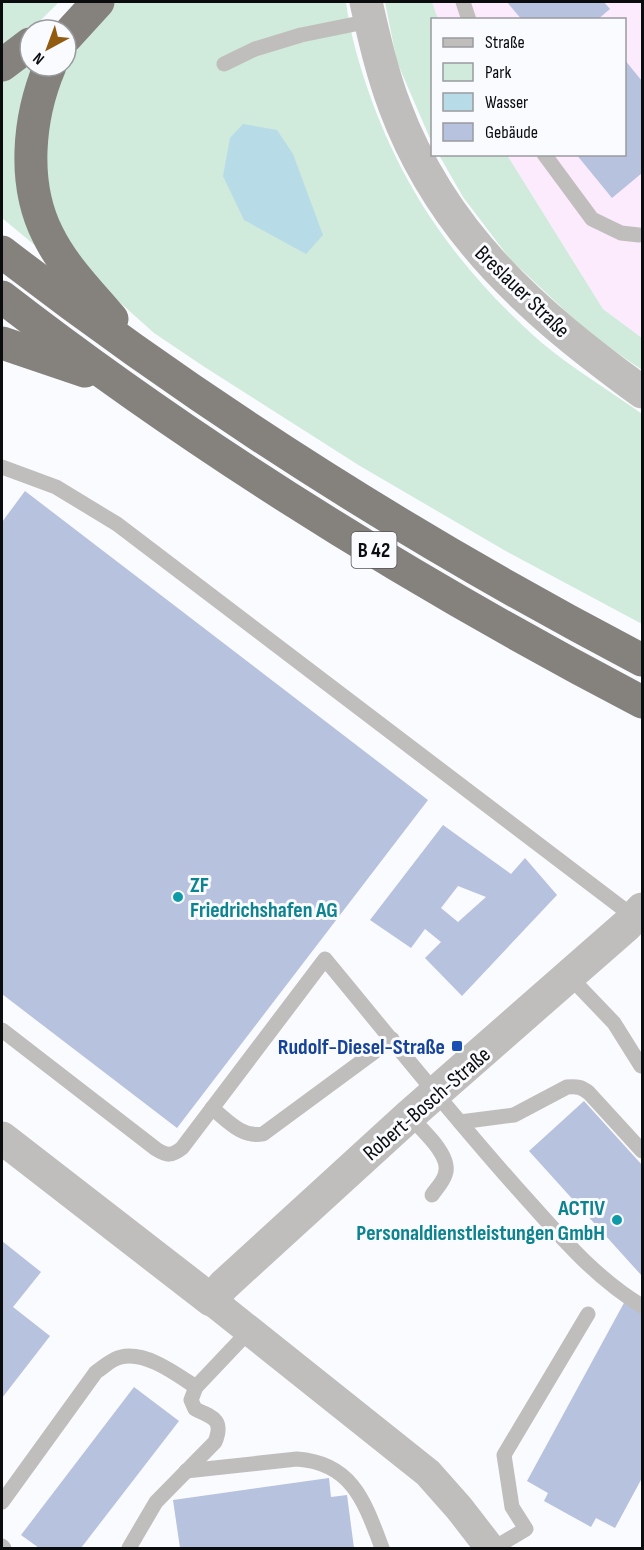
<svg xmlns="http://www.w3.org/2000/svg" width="644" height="1550" font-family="'Sofia Sans Condensed',sans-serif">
	<rect width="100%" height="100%" fill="#fafbff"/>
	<!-- industrial -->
	<path fill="#fcebfd" d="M432,2H642V338L603,309L507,155L624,154V20L438,19Z"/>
	<!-- green -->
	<g fill="#d0eadb">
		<path d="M2,2H59L31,30L2,52Z"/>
		<path d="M113,2H346C350,32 358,61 368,90C403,192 461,272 542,343C572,368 610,391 642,414V624L504,550L360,466L203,366L154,333L115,298L68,248L53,221L43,135L66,62L89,30Z"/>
		<path d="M385,2H432L438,19L432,20V143L397,62Z"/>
		<path d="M30,58V66H38L37,247L2,218V78Z"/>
		<path d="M439,155H507L603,309L642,338V370L590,334L510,259L463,197Z"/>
	</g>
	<!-- water -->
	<path fill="#b7dce7" d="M243,124L277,130L293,154L323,235L306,254L244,220L223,176L230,138Z"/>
	<!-- building -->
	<g fill="#b7c2de" fill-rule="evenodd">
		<path d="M507,2H604L610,9L597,20H522Z"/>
		<path d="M624,59L642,81V173L612,198L576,154H624Z"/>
		<path d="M25,491L428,800L177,1128L2,994V522Z"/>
		<path d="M443,825L511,874L525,858L557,895L462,996L425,958L441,942L425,929L411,948L370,920ZM458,886L486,897L458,922L441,908Z"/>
		<path d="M584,1101L642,1165V1276L529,1151Z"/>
		<path d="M2,1241L41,1272L13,1307L50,1336L2,1398Z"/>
		<path d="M625,1301L642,1310V1478L615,1528L596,1518L591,1527L544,1501L548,1493L527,1481Z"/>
		<path d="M134,1387L179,1421L81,1548H39L21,1535Z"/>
		<path d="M329,1478L331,1497L347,1495L354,1548H180L173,1500Z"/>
	</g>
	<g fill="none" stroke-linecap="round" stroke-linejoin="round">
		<!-- service -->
		<g stroke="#c0bebc" stroke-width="15">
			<path d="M463,2L469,20"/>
			<path d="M224,64L255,49L301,35L370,21"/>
			<path d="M544,154L592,219L621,233L639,235"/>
			<path d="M2,467L56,487L117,524L634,917"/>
			<path d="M569,976L614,1023L641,1066"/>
			<path d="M2,1030L156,1149C167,1156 172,1156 182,1148L325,959C388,1035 450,1113 516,1187C555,1230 592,1276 642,1306"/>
			<path d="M212,1108C228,1121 242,1138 263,1134L392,1039"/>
			<path d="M409,1116C421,1129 453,1156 445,1175C443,1182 436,1189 432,1195"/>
			<path d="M460,1122L514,1115L567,1087C577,1086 582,1087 589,1093L642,1151"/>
			<path d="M186,1471L297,1459C353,1463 365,1503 382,1548"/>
			<path d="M2,1502L96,1372C104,1367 111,1359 121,1357C146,1351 176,1374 196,1387"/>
			<path d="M2,1546L4,1548"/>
			<path d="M129,1548L156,1502L215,1442C224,1420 213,1417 195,1409L191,1400L196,1387L250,1330"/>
			<path d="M494,1548L526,1529L512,1507L504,1455L588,1314"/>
		</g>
		<!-- minor -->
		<path stroke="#c0bebc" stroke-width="30" d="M211,1300L428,1473L459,1508L490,1548"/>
		<!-- tertiary -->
		<g stroke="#c0bebc" stroke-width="33">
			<path d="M366,2C374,37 382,73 395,107C443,235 535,314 642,392"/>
			<path d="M2,1138L211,1300L224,1285L409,1116L627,925L642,909"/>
		</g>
		<!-- trunk -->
		<g stroke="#85827e" stroke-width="33">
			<path d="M66,37L98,2"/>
			<path d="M2,65L30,44"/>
			<path d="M50,66C28,118 22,184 48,235C63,266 90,293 112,319"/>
			<path d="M2,252C203,407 418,543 642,660"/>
			<path d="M2,297C201,451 419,585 642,702"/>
			<path d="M2,343L85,371"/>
		</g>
	</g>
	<!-- markers -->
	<g fill="#0f9aa8" stroke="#fafbff" stroke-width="2">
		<circle cx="178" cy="897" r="6"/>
		<circle cx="617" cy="1220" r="6"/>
	</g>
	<rect fill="#1a4fb4" stroke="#fafbff" stroke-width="2" x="451" y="1040" width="12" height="12" rx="3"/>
	<g text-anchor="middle" stroke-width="6" stroke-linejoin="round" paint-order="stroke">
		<!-- shield labels -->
		<rect fill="#fafbff" stroke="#535456" stroke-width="1.5" x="351.5" y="532" width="45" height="36" rx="4.5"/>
		<g font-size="21" font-weight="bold" fill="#0b0c0e">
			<text x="374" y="557">B 42</text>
		</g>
		<!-- street labels -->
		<g font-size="22" fill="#0b0c0e" stroke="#fafbff">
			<text transform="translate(523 291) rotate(44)" y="8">Breslauer Straße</text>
			<text transform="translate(426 1103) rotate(-41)" y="8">Robert-Bosch-Straße</text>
		</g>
		<!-- culture labels -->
		<g font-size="22" font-weight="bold" fill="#0d838f" stroke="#fafbff" text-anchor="start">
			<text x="190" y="892">ZF<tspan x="190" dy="25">Friedrichshafen AG</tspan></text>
			<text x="605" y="1215" text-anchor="end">ACTIV<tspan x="605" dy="25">Personaldienstleistungen GmbH</tspan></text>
		</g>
		<!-- transit labels -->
		<g font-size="22" font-weight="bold" fill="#164399" stroke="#fafbff" text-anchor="end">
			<text x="445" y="1054">Rudolf-Diesel-Straße</text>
		</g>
	</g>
	<!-- border -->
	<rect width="644" height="1550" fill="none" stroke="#0b0c0e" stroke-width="6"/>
	<!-- legend -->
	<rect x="431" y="18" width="195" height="138" fill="#fafbff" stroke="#9a9b9f" stroke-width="1.5"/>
	<rect x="443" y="38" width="30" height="9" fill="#c0bebc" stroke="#9a9b9f" stroke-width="1.5"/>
	<text x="485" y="48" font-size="18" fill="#0b0c0e">Straße</text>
	<rect x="443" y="63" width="30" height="18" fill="#d0eadb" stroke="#9a9b9f" stroke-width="1.5"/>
	<text x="485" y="78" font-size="18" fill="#0b0c0e">Park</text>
	<rect x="443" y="93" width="30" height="18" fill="#b7dce7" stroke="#9a9b9f" stroke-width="1.5"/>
	<text x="485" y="108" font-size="18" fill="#0b0c0e">Wasser</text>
	<rect x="443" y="123" width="30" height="18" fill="#b7c2de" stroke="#9a9b9f" stroke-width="1.5"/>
	<text x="485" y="138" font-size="18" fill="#0b0c0e">Gebäude</text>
	<!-- north arrow -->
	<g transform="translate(48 48) rotate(221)"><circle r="28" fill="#fafbff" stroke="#9a9b9f" stroke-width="1.5"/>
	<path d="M0-4.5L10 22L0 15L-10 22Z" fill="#915c0f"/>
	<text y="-9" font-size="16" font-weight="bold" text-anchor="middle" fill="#0b0c0e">N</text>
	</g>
</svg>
